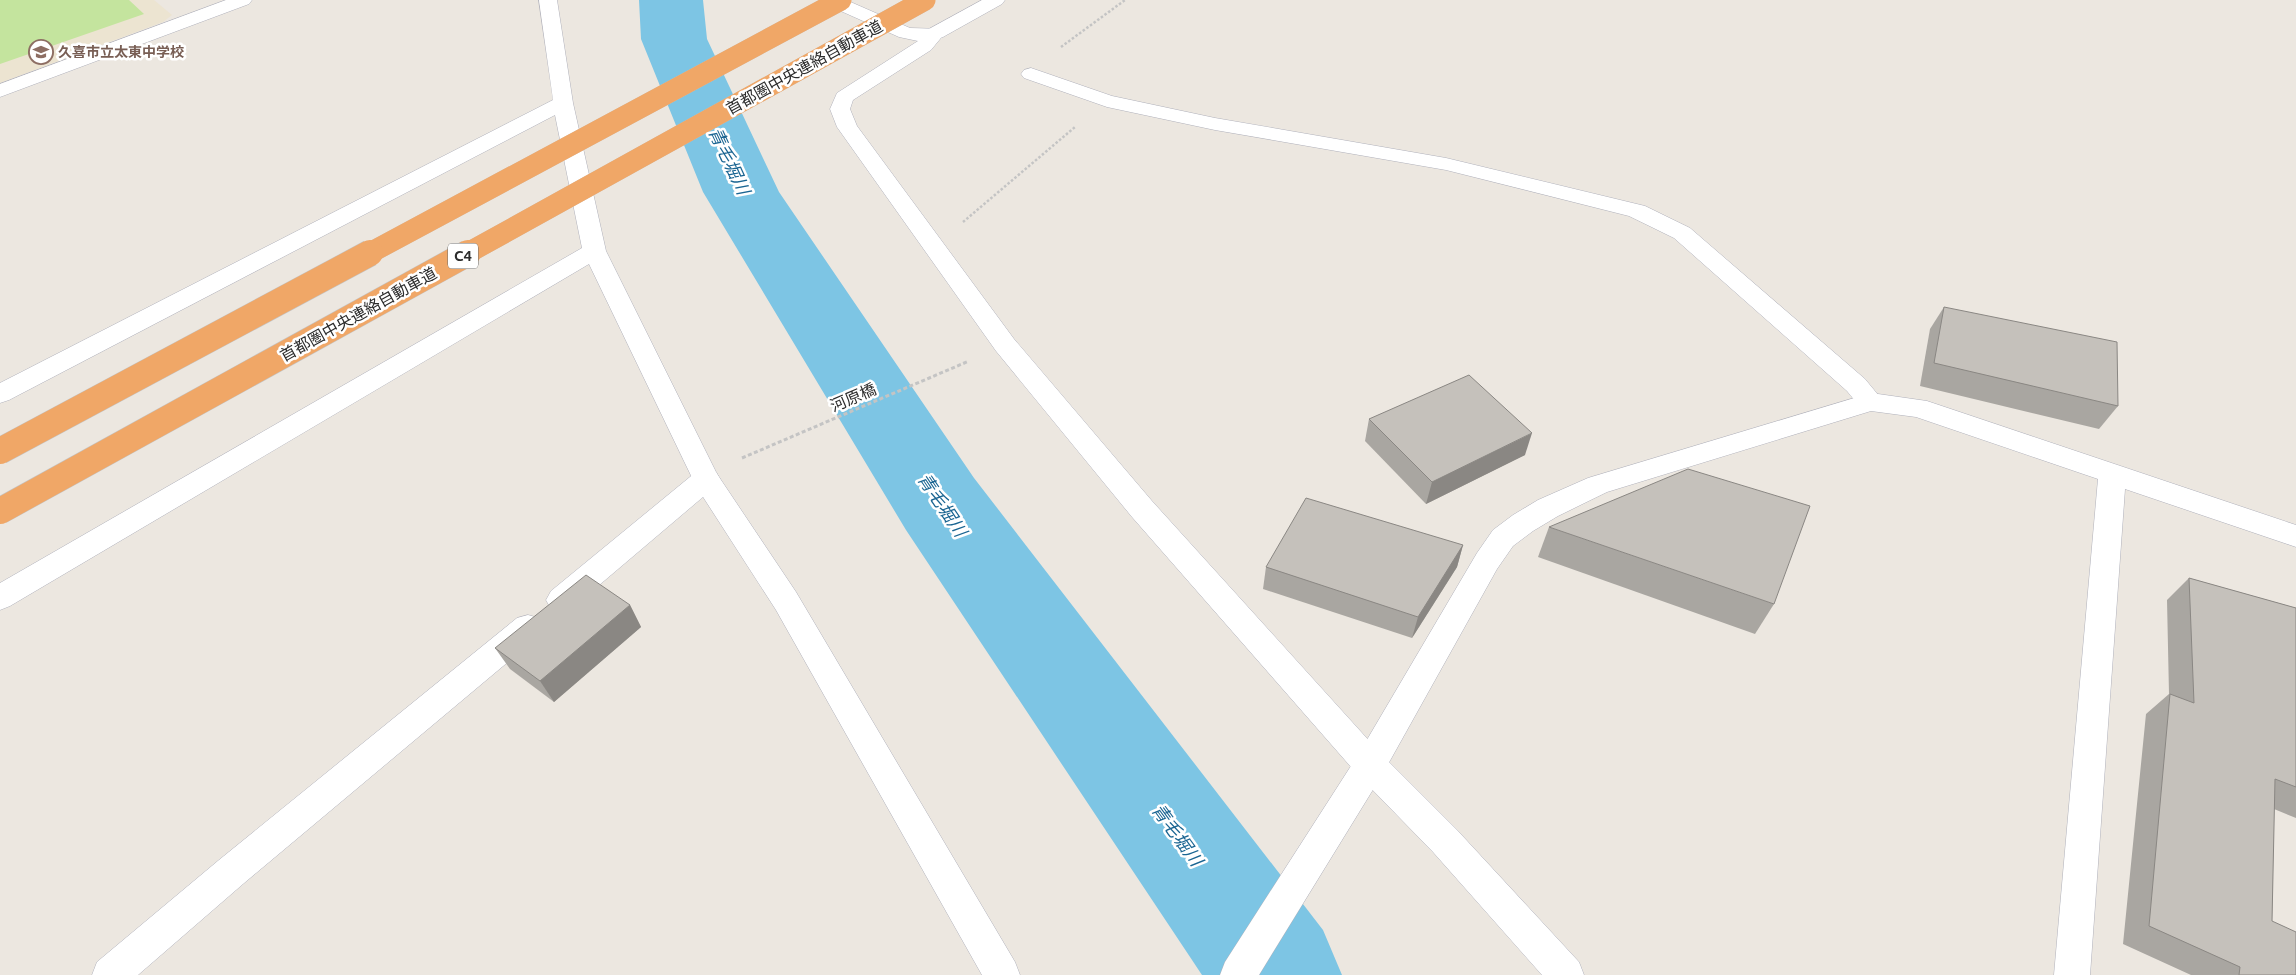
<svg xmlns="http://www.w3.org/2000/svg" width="2296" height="975" font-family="Ubuntu,'Noto Sans JP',sans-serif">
	<rect width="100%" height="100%" fill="#ece7e0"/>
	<!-- education -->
	<path fill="#ece4d1" d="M0,0H154L172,15L163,22L0,83Z"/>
	<!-- pitch -->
	<path fill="#c4e49e" d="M0,0H129L144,14L0,64Z"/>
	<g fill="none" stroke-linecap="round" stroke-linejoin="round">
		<!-- river -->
		<path fill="#7dc5e4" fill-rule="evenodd" d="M639,0H703L707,39L779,192L974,478L1323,930L1342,975H1202L906,530L703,192L641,39Z"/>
		<defs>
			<g id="lane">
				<path d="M822,0H846L910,28L943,29L945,33L931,50L853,100L850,109L857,126L1014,339L1152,501L1382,755L1457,830L1579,962L1584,975H1542L1433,852L1358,775L1132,517L996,351L837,127L830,109L837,93L918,41L899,37L825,4Z"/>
				<path d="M1031,68L1112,96L1215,118L1446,158L1645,206L1690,228L1865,379L1884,402L1880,409C1863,413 1857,403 1847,391L1674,238L1629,216L1446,170L1215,130L1107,107L1024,78L1021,74L1024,70Z"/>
				<path d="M706,469L716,472L720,479L716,486L571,609L561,612L551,609L546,600L551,591L696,472Z"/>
				<path d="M528,615L539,618L543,627L539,636L243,884L138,975H92L97,962L219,860L517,618Z"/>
			</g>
			<g id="street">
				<path d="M226,0H252L249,4L0,97V84Z"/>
				<path d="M539,0H557L573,103L606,251L717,474L796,592L1015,962L1020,975H982L776,610L696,486L589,264L10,606L0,610V583L582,248L555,115L9,400L0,403V383L553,100Z"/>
				<path d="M982,0H1005L1002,4L943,37L936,39L929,37L927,33L929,29Z"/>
				<path d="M1871,393L1927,401L2296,525V547L2125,489L2090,975H2054L2098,479L1916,417L1871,411L1607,492L1558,516L1533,531L1513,546L1497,569L1382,775L1259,975H1220L1225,962L1358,755L1477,553L1493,530L1513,515L1538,500L1588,478Z"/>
			</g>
		</defs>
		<!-- lane casing -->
		<use href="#lane" stroke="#b0b1bb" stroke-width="1"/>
		<!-- street casing -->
		<use href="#street" stroke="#b0b1bb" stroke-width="1"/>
		<!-- path-far1 -->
		<g stroke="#c4c4c4" stroke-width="2.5" stroke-dasharray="2.5 2" stroke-linecap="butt">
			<path d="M1061,47L1125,0"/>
			<path d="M963,222L1075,127"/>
		</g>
		<!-- path -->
		<path stroke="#c4c4c4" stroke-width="3" stroke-dasharray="4 2.5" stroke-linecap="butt" d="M742,458L969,361"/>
		<!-- lane -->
		<use href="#lane" fill="#fff" fill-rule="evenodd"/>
		<!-- street -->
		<use href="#street" fill="#fff" fill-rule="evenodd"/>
		<defs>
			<g id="highway-bridge-far1">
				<path d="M368,254L841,0"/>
				<path d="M466,254L925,0"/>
			</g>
			<g id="highway-bridge">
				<path d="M0,451L370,253"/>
				<path d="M0,511L468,253"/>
			</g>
		</defs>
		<!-- highway-bridge-far1 casing -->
		<use href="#highway-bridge-far1" stroke="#c4c4c4" stroke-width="21" stroke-linecap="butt"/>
		<!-- highway-bridge casing -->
		<use href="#highway-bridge" stroke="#c4c4c4" stroke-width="27" stroke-linecap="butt"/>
		<!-- highway-bridge-far1 -->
		<use href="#highway-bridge-far1" stroke="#f0a767" stroke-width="21"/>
		<!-- highway-bridge -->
		<use href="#highway-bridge" stroke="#f0a767" stroke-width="26"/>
	</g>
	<!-- wall -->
	<g fill="#a9a6a1">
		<path d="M1944,307L2118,406L2099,429L1920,386L1930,329Z"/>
		<path d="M1369,419L1525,455L1426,504L1365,441Z"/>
		<path d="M1549,527L1774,604L1755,634L1538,557Z"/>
		<path d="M1463,545L1457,567L1412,638L1263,589L1266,567Z"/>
		<path d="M2189,578L2296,608V818L2274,809L2272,921L2296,975H2191L2123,944L2146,714L2169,694L2167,600Z"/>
		<path d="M630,605L641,627L554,702L510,669L495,648Z"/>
	</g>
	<!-- shaded-wall -->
	<g fill="#8a8783">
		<path d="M1532,433L1525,455L1426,504L1432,482Z"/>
		<path d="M1463,545L1457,567L1412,638L1418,617Z"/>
		<path d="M630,605L641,627L554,702L540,681Z"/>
	</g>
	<!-- building -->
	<g fill="#c5c1bb" stroke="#8a8783">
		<path d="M1944,307L2117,342L2118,406L1934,363Z"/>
		<path d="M1469,375L1532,433L1432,482L1369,419Z"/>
		<path d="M1688,469L1810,506L1774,604L1549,527Z"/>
		<path d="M1306,498L1463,545L1418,617L1266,567Z"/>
		<path d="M586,575L630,605L540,681L495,648Z"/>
		<path d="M2189,578L2296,608V787L2275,779L2272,921L2296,932V975H2239L2240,967L2149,926L2170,694L2194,703Z"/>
	</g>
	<!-- icons -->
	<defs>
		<symbol id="school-ring" viewBox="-11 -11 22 22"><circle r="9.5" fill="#fff" stroke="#8d6e63" stroke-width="1.5"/><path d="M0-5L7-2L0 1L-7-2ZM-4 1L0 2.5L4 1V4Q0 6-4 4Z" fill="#8d6e63"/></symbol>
	</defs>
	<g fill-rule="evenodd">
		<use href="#school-ring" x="27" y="38" width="28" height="28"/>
	</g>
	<g text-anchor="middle" stroke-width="5" stroke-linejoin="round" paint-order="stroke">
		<!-- far-education labels -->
		<g font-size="14" font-weight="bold" fill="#785e54" stroke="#fff" text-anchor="start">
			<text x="58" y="57">久喜市立太東中学校</text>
		</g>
		<!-- shield labels -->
		<rect fill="#fff" stroke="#6b6b6b" stroke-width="1" x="448" y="243.5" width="30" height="25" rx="4"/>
		<g font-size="15" font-weight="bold" fill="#2c2c2c">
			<text x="463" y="261">C4</text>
		</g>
		<!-- street labels -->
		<g font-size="16" fill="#2c2c2c" stroke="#fff">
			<text transform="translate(804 67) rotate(-29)" y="6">首都圏中央連絡自動車道</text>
			<text transform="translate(358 314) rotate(-29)" y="6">首都圏中央連絡自動車道</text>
			<text transform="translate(853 397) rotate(-23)" y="6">河原橋</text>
		</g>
		<!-- water labels -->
		<g font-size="18" font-style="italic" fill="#1a6592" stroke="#fff">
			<text transform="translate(729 161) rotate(65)" y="6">青毛堀川</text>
			<text transform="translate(942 505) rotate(56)" y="6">青毛堀川</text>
			<text transform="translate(1177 835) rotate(54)" y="6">青毛堀川</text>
		</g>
	</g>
</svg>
